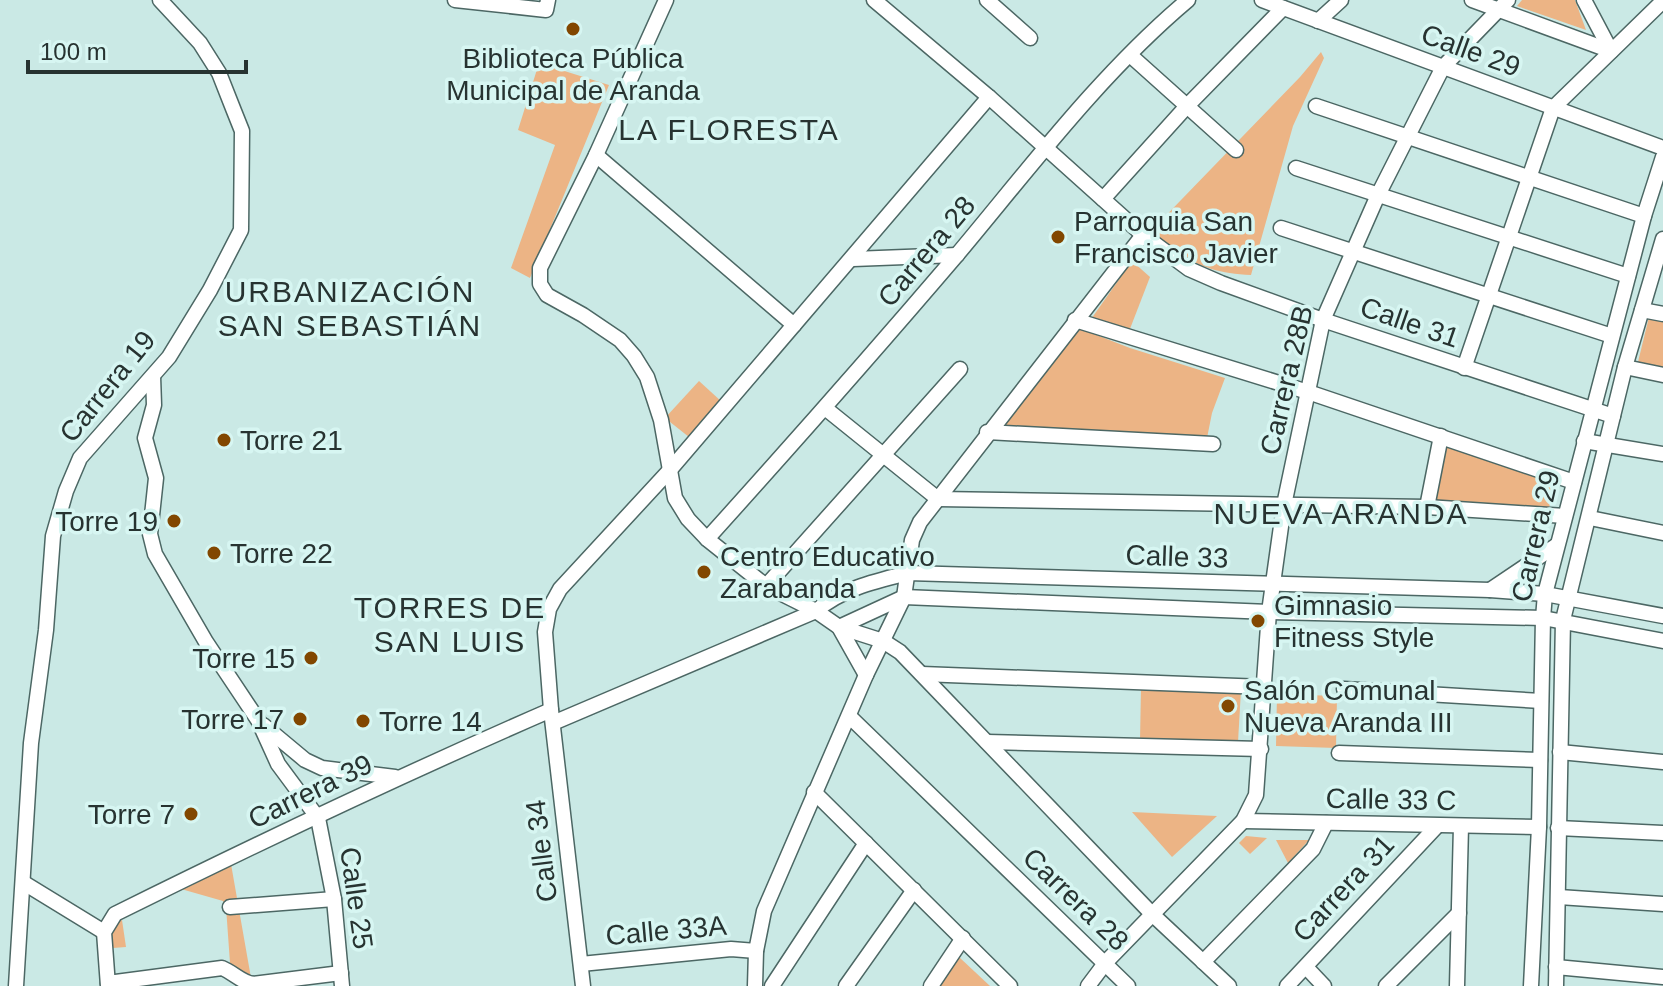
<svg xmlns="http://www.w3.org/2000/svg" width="1663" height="986" font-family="Arial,sans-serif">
	<rect width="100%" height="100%" fill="#cae9e5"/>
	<!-- green -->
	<g fill="#ecb485">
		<path d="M1522,0H1575L1586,30L1517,6Z"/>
		<path d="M1321,52L1324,58L1293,126L1251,275C1206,273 1184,260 1151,231L1300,77Z"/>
		<path d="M539,63L609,85L530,278L511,268L555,145L518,130Z"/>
		<path d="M1132,261L1150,277L1128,334L1089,322Z"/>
		<path d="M1649,317L1663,320V370L1637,366Z"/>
		<path d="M1076,327L1130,348L1225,378L1212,413L1207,438L1001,428Z"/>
		<path d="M699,381L722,402L689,437L665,418Z"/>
		<path d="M1446,444L1555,482L1549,508L1434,502Z"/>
		<path d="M1141,687L1241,690L1238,742L1140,741Z"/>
		<path d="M1277,694L1337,696L1336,748L1276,746Z"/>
		<path d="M1132,812L1217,816L1172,857Z"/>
		<path d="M1246,836L1267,838L1250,854L1239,843Z"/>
		<path d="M1276,840H1309L1288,863Z"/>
		<path d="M231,864L251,978H245L230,963L226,907L223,901L174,887Z"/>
		<path d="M122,920L126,947L113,948L111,925Z"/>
		<path d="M959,957L990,986H939Z"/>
	</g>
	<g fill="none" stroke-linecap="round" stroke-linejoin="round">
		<defs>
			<g id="minor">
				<path d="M455,0L546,10L548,0"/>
				<path d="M666,0L596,155L540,268V284L547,295L583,315L620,340L634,356L647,377L661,420L675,498L688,519L707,539L766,586L816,611L839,627L866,675"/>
				<path d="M874,0L989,97L1143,235L1189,269L1221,283L1323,320L1613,416"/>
				<path d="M987,0L1030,38"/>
				<path d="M1262,0L1663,148"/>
				<path d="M1472,0L1611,51"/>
				<path d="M1584,0L1611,51"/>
				<path d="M1318,21L1341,0"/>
				<path d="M1130,55L1236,150"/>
				<path d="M1316,106L1644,216"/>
				<path d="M596,155L794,325"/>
				<path d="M1296,168L1628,276"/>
				<path d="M1103,199L1187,106L1283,8"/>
				<path d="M1281,228L1612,336"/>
				<path d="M853,259L957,255"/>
				<path d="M1642,310L1663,314"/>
				<path d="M1075,320L1308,392L1574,482"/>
				<path d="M1625,367L1663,375"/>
				<path d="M1464,368L1553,108L1663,1"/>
				<path d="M153,376L154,405L145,438L156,478L150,534L155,554L206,642L258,720L278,764L318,818L334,899L342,986"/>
				<path d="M825,408L938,499L1427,507L1565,516"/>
				<path d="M987,432L1213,444"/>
				<path d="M1584,441L1663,454"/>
				<path d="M1427,507L1441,436"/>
				<path d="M1590,518L1663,533"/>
				<path d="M707,539C791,446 874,352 956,256C1029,169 1100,74 1188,0"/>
				<path d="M766,586L960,369"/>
				<path d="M1490,590L1557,545"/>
				<path d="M839,627L904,597L1269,612L1543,618L1663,641"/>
				<path d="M839,627L883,641L900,652L1152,914L1229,986"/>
				<path d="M922,674L1264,687"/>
				<path d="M1344,689L1541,701"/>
				<path d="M849,716L1128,986"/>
				<path d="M553,723L816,611C841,589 876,581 908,573L1490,590L1545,594L1663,616"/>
				<path d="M263,725L305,760L322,768L395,777"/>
				<path d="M987,742L1261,749"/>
				<path d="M1560,752L1663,762"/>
				<path d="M1339,753L1540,760"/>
				<path d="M814,792L1010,986"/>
				<path d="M1243,821L1539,827"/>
				<path d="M1558,828L1663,833"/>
				<path d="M24,883L104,932"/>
				<path d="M1559,897L1663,904"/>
				<path d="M230,907L334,899"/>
				<path d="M1203,962L1313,849L1326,823"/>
				<path d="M581,964L731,949L756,951"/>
				<path d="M1306,967L1324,986"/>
				<path d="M1556,967L1663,977"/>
				<path d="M108,983L222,968C234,973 241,982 253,984L341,973"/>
				<path d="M16,986L31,743L46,630L53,536L66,491L80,458L169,357L210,290L241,230L242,131L234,111L219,73L200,43L160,0"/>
				<path d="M108,986L104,932L115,914C258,843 404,774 551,710"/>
				<path d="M583,986L551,710L545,632L549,609L560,589L669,471L989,97"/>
				<path d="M755,986L756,951L764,911L866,675L904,597L912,540L920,522L1143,235"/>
				<path d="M772,986L866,843"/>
				<path d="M846,986L914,890"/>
				<path d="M931,986L963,938"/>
				<path d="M1088,986L1106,962L1243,821L1256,795L1269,612L1284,505L1323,320L1378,195L1443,67L1508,0"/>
				<path d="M1287,986L1437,826"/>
				<path d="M1386,986L1459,913"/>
				<path d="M1457,986L1461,826"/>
				<path d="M1531,986L1539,827L1543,618L1545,594L1644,216L1663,157"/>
				<path d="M1556,986L1563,620L1625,367L1663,239"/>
			</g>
		</defs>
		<!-- minor casing -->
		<use href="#minor" stroke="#4c6764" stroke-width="17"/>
		<!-- minor -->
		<use href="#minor" stroke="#fff" stroke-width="14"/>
	</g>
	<!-- markers -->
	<g fill="#824700" stroke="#d7f6f2" stroke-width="3">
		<circle cx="573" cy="29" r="8"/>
		<circle cx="1058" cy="237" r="8"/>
		<circle cx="224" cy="440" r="8"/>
		<circle cx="174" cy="521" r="8"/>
		<circle cx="214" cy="553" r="8"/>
		<circle cx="704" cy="572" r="8"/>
		<circle cx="1258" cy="621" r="8"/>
		<circle cx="311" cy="658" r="8"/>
		<circle cx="1228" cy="706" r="8"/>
		<circle cx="300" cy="719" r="8"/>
		<circle cx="363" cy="721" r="8"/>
		<circle cx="191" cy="814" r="8"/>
	</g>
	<g text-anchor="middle" stroke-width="7" stroke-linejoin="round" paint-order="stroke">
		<!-- street labels -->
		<g font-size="28" fill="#273331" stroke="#d7f6f2">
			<text transform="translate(1471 50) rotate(20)" y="10">Calle 29</text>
			<text transform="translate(926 251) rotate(-50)" y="10">Carrera 28</text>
			<text transform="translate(1410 322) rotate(19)" y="10">Calle 31</text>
			<text transform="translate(1286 380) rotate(-77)" y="10">Carrera 28B</text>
			<text transform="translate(107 386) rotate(-51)" y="10">Carrera 19</text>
			<text transform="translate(1535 536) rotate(-77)" y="10">Carrera 29</text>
			<text transform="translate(1177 556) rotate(2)" y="10">Calle 33</text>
			<text transform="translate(310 791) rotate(-26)" y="10">Carrera 39</text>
			<text transform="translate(1391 799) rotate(1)" y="10">Calle 33 C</text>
			<text transform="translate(541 851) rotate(-97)" y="10">Calle 34</text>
			<text transform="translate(1343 888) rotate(-47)" y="10">Carrera 31</text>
			<text transform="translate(357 898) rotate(82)" y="10">Calle 25</text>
			<text transform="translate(1076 899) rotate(44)" y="10">Carrera 28</text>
			<text transform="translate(666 930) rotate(-5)" y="10">Calle 33A</text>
		</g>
		<!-- poi labels -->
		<g font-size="28" fill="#273331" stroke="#d7f6f2" text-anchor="start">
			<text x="573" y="68" text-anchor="middle">Biblioteca Pública<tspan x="573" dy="32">Municipal de Aranda</tspan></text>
			<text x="1074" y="231">Parroquia San<tspan x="1074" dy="32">Francisco Javier</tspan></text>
			<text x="240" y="450">Torre 21</text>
			<text x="158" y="531" text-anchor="end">Torre 19</text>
			<text x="230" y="563">Torre 22</text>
			<text x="720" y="566">Centro Educativo<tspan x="720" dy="32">Zarabanda</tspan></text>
			<text x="1274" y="615">Gimnasio<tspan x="1274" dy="32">Fitness Style</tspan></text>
			<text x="295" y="668" text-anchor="end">Torre 15</text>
			<text x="1244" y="700">Salón Comunal<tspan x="1244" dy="32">Nueva Aranda III</tspan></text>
			<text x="284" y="729" text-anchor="end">Torre 17</text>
			<text x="379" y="731">Torre 14</text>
			<text x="175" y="824" text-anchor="end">Torre 7</text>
		</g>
		<!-- neighbourhood labels -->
		<g font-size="30" letter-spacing="2" fill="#273331" stroke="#d7f6f2">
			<text x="729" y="140">LA FLORESTA</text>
			<text x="350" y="302">URBANIZACIÓN<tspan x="350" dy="34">SAN SEBASTIÁN</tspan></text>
			<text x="1341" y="524">NUEVA ARANDA</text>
			<text x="450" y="618">TORRES DE<tspan x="450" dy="34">SAN LUIS</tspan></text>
		</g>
	</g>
	<!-- scale -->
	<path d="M28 60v12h218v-12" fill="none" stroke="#273331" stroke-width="4"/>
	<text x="40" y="60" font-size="24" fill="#273331" stroke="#d7f6f2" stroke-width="6" paint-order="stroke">100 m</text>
</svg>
